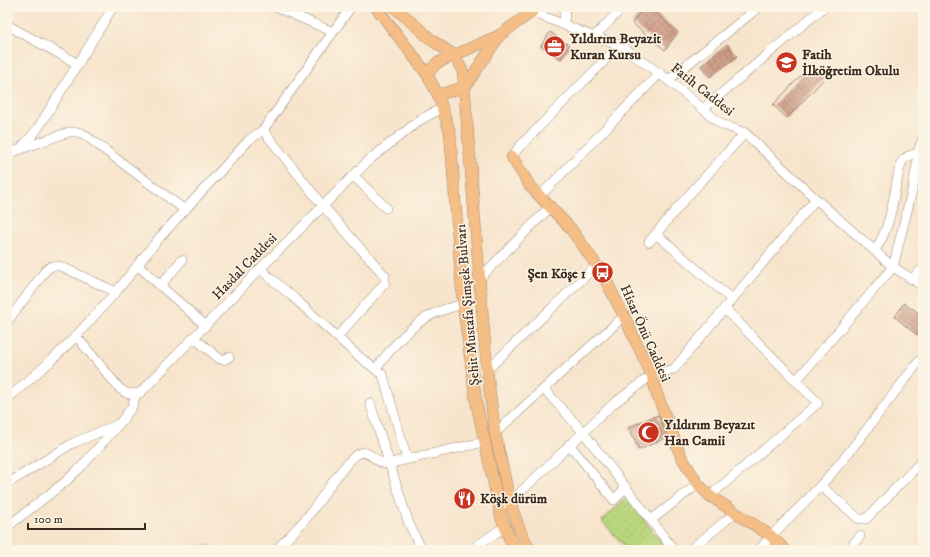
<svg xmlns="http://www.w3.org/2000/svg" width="930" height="557" font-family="'IM FELL DW Pica',serif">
	<defs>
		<pattern id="grass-dots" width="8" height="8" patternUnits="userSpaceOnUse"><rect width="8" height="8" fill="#b9d77e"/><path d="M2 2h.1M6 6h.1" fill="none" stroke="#a0b96c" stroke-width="1.8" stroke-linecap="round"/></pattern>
		<pattern id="building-cross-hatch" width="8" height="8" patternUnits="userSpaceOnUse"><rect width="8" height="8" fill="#cd9781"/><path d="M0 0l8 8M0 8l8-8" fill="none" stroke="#a87b69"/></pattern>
	</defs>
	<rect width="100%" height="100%" fill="#fcf5e5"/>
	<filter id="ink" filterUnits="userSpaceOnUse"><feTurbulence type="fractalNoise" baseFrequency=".025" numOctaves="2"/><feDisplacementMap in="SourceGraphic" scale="8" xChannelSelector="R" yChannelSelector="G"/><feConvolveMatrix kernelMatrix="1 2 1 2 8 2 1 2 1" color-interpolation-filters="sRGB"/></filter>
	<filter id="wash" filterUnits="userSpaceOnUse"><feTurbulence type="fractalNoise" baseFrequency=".012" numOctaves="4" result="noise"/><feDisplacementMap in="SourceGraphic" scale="16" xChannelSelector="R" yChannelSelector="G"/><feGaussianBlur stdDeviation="0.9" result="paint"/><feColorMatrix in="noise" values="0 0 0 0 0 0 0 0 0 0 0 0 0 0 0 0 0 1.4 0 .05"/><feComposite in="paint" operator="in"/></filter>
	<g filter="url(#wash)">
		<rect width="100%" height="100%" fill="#f7e4cc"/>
		<!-- grass -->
		<path fill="url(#grass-dots)" stroke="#7a804e" d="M627,497L667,550H628L602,521Z"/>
		<g id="blocks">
			<!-- building -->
			<g fill="url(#building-cross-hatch)">
				<path d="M645,7H648L678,32L665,50L632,23Z"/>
				<path d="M550,32L570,46L561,59L541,46Z"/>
				<path d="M727,44L737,56L710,77L701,66Z"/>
				<path d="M810,66L824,79L787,118L773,105Z"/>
				<path d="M904,303L911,309L912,308L922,316L921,317L923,319V330L922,329L917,335L895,317Z"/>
				<path d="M658,415L667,437L639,450L629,427Z"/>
			</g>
		</g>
	</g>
	<g filter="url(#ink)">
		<use href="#blocks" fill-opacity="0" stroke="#998775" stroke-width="1"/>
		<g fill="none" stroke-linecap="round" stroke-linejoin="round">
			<defs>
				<g id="minor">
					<path d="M276,7L333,32"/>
					<path d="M520,7L594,37L620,45L668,80L721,124L745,133L816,199L893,267L923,286"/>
					<path d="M7,25L78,64L113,7"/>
					<path d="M564,25L565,7"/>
					<path d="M594,37L623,7"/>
					<path d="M668,80L759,7"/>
					<path d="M703,109L824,7"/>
					<path d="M22,147L36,131L78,64"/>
					<path d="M7,154L69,132H76L82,133L185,210"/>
					<path d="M512,157L519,147L620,45"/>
					<path d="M354,176L386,208"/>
					<path d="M540,196L660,73"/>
					<path d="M656,234L731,299"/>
					<path d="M649,242L686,198L745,133"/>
					<path d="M875,250C893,225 893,192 901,163C905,156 910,154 918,154"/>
					<path d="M137,265L206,326"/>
					<path d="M260,269L294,298L357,355L383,375L407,459"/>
					<path d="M479,279L550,207"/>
					<path d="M912,279L923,268"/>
					<path d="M160,286L182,260"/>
					<path d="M7,322L46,270L52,266H60L116,292"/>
					<path d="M76,336L120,389L128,394L140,393L260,269L369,160L420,120L442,108"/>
					<path d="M337,337L385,283V276L323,206L263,130L351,7"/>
					<path d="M194,338L220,359L224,360L229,357"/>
					<path d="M376,369C391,348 410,325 433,314C443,309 453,307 463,304"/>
					<path d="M487,370L597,265"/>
					<path d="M796,381L893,267L913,187L920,146L923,138"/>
					<path d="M544,389L583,432L674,550"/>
					<path d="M7,399L52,360L76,336L116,292L160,237L249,140L263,130"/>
					<path d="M370,403L409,524L422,550"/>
					<path d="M495,433L624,316"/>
					<path d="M569,444L614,500L626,487"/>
					<path d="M7,484L73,443L119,424"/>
					<path d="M821,486L858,518L861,519H866L923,460"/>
					<path d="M710,496L818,403L724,308"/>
					<path d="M505,504L510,502L613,404L652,375L674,369L816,199"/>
					<path d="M651,520L698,484"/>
					<path d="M7,527L65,482L82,466L120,423L132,407L136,394"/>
					<path d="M198,550L203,548L204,550"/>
					<path d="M276,550C287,539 298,528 308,516C318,504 348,456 360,453C371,450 376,464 387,464L484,442"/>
					<path d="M471,550L504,527"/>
					<path d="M690,550L735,513"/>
					<path d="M759,550C778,527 800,508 820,486C858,446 887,399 923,357"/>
					<path d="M848,550L860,536"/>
				</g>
				<g id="major">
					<path d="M376,7L427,74L438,95L450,132L463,304L476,401L501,517L514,550"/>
					<path d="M394,7L433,41L454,55L463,72L487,370L495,433L510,502L520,531L530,550"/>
					<path d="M427,74L437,63L500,35L532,12"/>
					<path d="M438,95L465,87L500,35"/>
					<path d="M512,157L530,186L571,229L602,273L624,316L635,340L652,375L656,392L681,456L698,484L710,496L771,536L785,550"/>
				</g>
			</defs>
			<!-- minor casing -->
			<use href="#minor" stroke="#998775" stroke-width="10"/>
			<!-- major casing -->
			<use href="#major" stroke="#998775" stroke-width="12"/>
			<!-- minor -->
			<use href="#minor" stroke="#fff" stroke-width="9"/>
			<!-- major -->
			<use href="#major" stroke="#f5be86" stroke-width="11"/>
		</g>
	</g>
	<!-- icons -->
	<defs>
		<symbol id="office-disc" viewBox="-11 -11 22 22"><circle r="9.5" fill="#c8321e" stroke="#fcf5e5"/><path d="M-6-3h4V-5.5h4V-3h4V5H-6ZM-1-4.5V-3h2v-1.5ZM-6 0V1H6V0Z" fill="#fff"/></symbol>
		<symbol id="school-disc" viewBox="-11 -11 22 22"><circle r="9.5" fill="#c8321e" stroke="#fcf5e5"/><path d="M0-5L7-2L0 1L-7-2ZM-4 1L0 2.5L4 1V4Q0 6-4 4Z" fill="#fff"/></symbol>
		<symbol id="bus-disc" viewBox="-11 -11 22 22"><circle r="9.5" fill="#c8321e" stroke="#fcf5e5"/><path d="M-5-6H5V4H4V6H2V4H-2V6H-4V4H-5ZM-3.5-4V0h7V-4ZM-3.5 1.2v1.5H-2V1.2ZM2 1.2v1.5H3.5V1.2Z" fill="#fff"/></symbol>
		<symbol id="mosque-disc" viewBox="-11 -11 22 22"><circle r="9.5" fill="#c8321e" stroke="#fcf5e5"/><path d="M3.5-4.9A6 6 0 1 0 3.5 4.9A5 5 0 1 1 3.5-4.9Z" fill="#fff"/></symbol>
		<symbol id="restaurant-disc" viewBox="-11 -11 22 22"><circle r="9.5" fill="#c8321e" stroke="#fcf5e5"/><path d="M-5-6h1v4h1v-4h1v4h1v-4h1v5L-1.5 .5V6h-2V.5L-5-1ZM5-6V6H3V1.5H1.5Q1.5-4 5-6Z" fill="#fff"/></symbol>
	</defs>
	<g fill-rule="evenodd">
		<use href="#office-disc" x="542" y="34" width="25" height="25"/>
		<use href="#school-disc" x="774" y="50" width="25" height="25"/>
		<use href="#bus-disc" x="590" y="260" width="25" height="25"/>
		<use href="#mosque-disc" x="636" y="420" width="25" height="25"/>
		<use href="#restaurant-disc" x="452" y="486" width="25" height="25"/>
	</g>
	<g text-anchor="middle" stroke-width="3" stroke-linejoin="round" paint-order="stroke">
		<!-- poi labels -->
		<g font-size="14" font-weight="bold" fill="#3b2a1e" stroke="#fcf5e5" text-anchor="start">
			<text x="570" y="43">Yıldırım Beyazit<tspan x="570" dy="16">Kuran Kursu</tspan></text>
			<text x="802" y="59">Fatih<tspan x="802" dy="16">İlköğretim Okulu</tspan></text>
			<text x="586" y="278" text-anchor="end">Şen Köşe 1</text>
			<text x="664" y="429">Yıldırım Beyazıt<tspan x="664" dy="16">Han Camii</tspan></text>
			<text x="480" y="503">Köşk dürüm</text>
		</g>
		<!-- street labels -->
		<g font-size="14" fill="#3b2a1e" stroke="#fcf5e5">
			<text transform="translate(703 89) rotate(38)" y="5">Fatih Caddesi</text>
			<text transform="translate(244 266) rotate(-46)" y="5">Hasdal Caddesi</text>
			<text transform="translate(467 305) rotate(-95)" y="5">Şehit Mustafa Şimşek Bulvarı</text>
			<text transform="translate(646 333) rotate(66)" y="5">Hisar Önü Caddesi</text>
		</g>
	</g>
	<!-- margin -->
	<rect width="930" height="557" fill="none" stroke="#fcf5e5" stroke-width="24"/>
	<!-- scale -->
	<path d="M28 523v6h117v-6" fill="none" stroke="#3b2a1e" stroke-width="2"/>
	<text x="34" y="523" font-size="12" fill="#3b2a1e" stroke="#fcf5e5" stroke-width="3" paint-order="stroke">100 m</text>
</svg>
